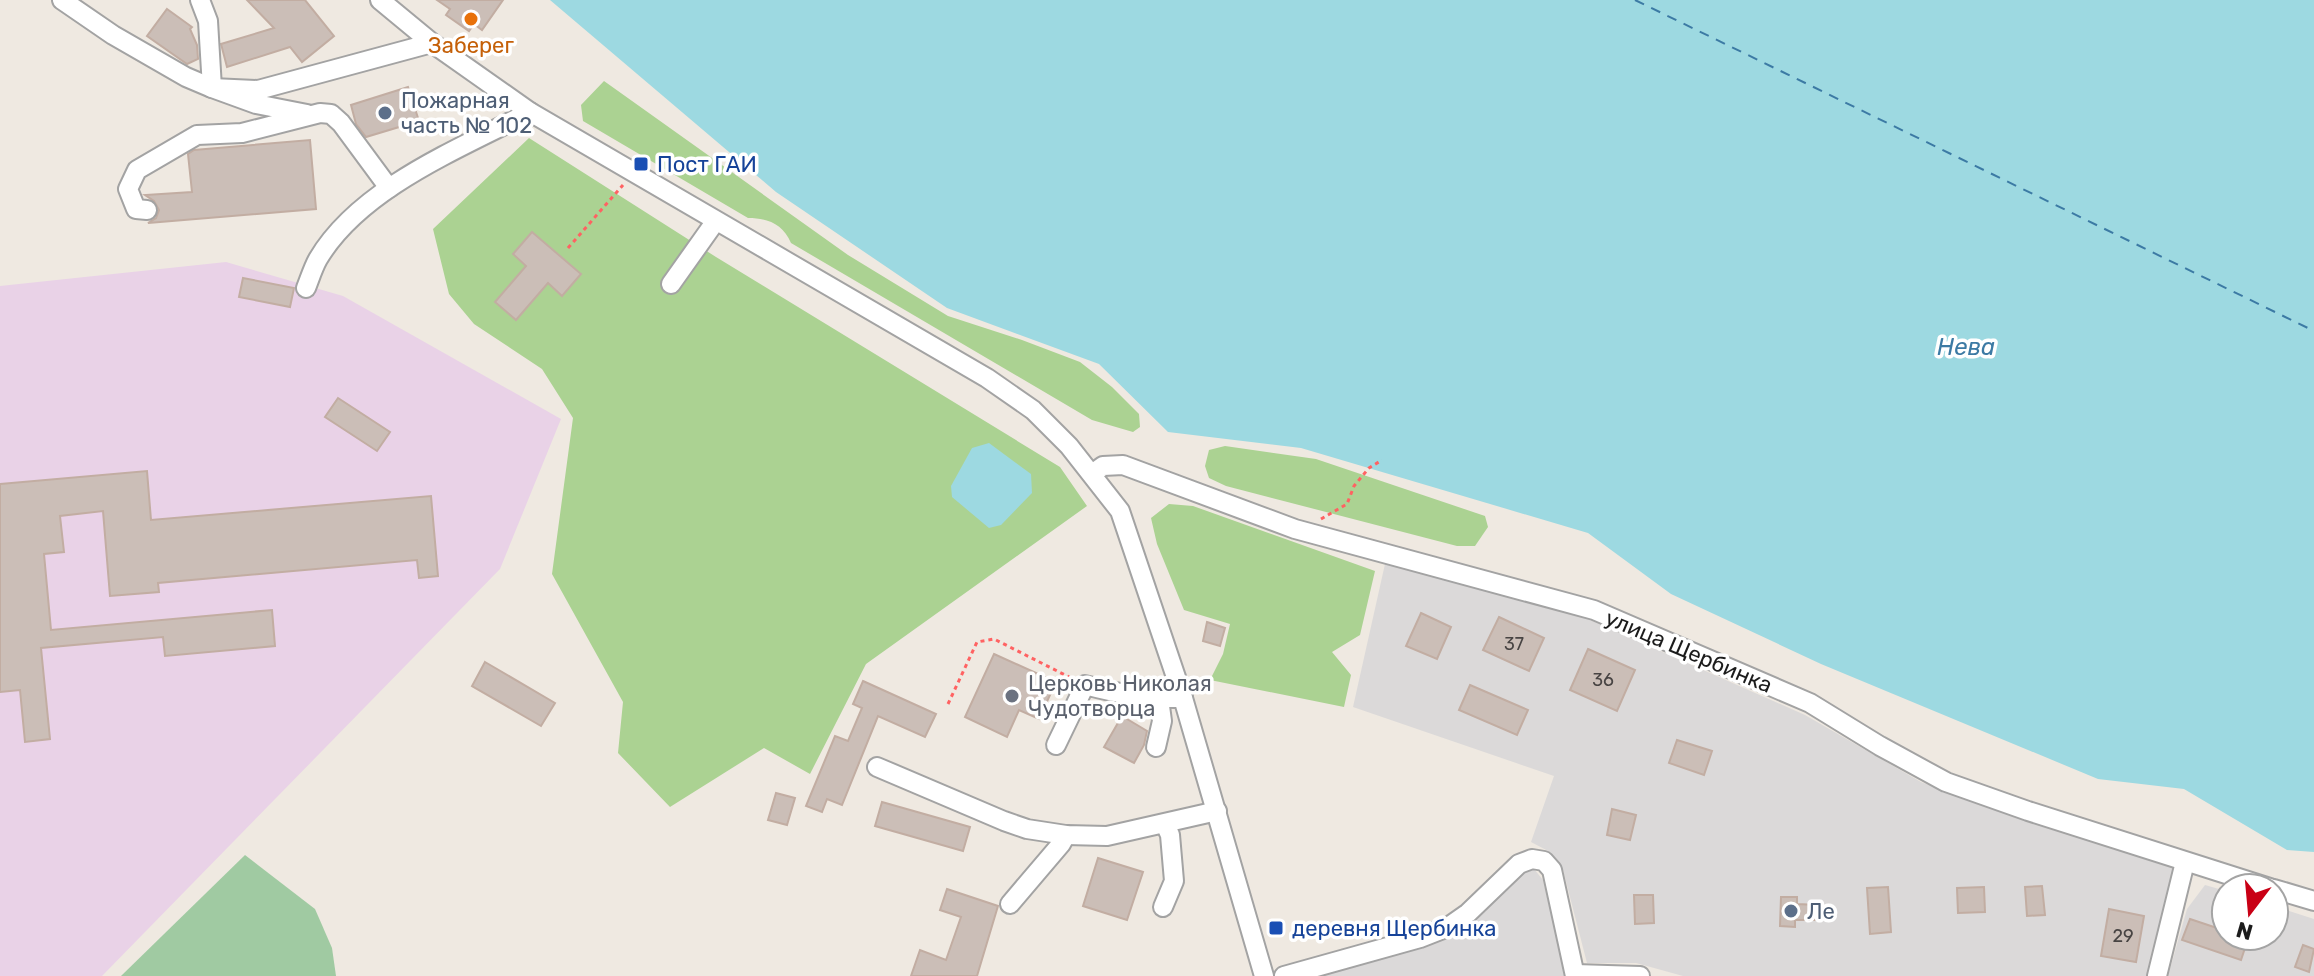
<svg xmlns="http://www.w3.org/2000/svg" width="2314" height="976" font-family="Rubik,sans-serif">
	<rect width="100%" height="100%" fill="#efe9e1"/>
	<!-- residential -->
	<g fill="#dbd9d9">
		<path d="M1385,564L1570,611L1805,715L1921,782L1983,806L2178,868L2148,976H1683L1636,963H1587L1563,870L1550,852L1531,842L1554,776L1353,707Z"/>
		<path d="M1534,869L1543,880L1566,976H1317L1433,943L1470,922L1523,871Z"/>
		<path d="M2205,885L2226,891V936H2274V906L2314,919V976H2168L2187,909Z"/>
	</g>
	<!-- industrial -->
	<path fill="#e9d2e7" d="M226,262L343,296L561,419L500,569L102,976H0V286Z"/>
	<!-- forest -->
	<g fill="#abd292">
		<path d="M604,81L848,255L948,316L1022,340L1080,362L1112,387L1139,414L1140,427L1133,432L1092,420L791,243C783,224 768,218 748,218L583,121L581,105Z"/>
		<path d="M529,138L716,257L1060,467L1087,506L866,664L810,774L764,748L670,807L618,753L623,702L552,574L573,418L542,369L474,324L449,294L433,229Z"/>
		<path d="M1225,446L1316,459L1485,516L1488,527L1475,546H1457L1226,486L1209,478L1205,466L1209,450Z"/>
		<path d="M1169,504L1193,506L1375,571L1360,635L1332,652L1351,675L1344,707L1210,680L1223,654L1230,624L1184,610L1157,544L1151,518Z"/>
	</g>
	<!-- cemetery -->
	<path fill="#a0caa2" d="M245,855L315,909L332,948L336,976H121Z"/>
	<!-- water -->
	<g fill="#9dd9e1">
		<path d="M550,0H2314V852L2287,850L2184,789L2098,779L1821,664L1671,594L1588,533L1301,448L1168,432L1099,364L947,308L776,192Z"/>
		<path d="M989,443L1031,474L1032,493L1001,525L989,528L952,497L951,486L972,448Z"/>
	</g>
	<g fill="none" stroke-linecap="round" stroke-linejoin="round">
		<!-- ferry -->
		<path stroke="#3c7aa4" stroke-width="2" stroke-dasharray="10 8" stroke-linecap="butt" d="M1635,0L2314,331"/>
	</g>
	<!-- building -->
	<g fill="#cbbeb7" stroke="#c2ada2" stroke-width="2">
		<path d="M247,0H305L334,36L302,62L290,47L227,67L221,44L274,28Z"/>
		<path d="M437,0H503L482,30L474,24L469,31L446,15L450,9Z"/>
		<path d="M167,9L192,27L190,29L197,45L198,59L187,64L147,36Z"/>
		<path d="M408,87L419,121L366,137L356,124L351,105Z"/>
		<path d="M310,140L316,209L148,223L156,218L159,210L154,201L145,195L192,192L188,154L194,150Z"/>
		<path d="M532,232L581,274L562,296L548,283L516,320L495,302L526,266L513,254Z"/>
		<path d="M243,278L294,288L290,307L239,297Z"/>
		<path d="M338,398L390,432L377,451L325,417Z"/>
		<path d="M147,471L151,520L431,496L438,576L419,578L417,560L158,583L159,592L110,596L103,511L60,516L64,552L44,554L51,630L272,610L275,646L165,656L163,637L41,648L50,739L25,742L20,690L0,692V484Z"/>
		<path d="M1421,613L1451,627L1437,659L1406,646Z"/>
		<path d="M1499,617L1544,638L1529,671L1483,650Z"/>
		<path d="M1207,622L1225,628L1220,646L1203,641Z"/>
		<path d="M1588,649L1635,670L1617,711L1570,690Z"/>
		<path d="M994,654L1056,682L1039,719L1019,710L1007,737L965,717Z"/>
		<path d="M485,662L555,703L541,726L472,686Z"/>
		<path d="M863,681L936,714L925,737L878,716L842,805L827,799L822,812L806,806L835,736L848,741L862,708L853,704Z"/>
		<path d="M1470,685L1528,710L1517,735L1459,710Z"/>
		<path d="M1122,716L1147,731L1144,745L1134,763L1104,747Z"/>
		<path d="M1677,740L1712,751L1704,775L1669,763Z"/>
		<path d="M776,793L795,798L787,825L768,820Z"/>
		<path d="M882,802L970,827L963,851L875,826Z"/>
		<path d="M1612,809L1636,815L1630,840L1607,835Z"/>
		<path d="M1098,858L1143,872L1127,920L1083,906Z"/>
		<path d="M2042,886L2045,915L2027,916L2025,887Z"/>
		<path d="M1888,887L1891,932L1870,934L1867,888Z"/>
		<path d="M1984,887L1985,912L1958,913L1957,888Z"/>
		<path d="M947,889L998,906L977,976H911L920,950L946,960L961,917L940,910Z"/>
		<path d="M1634,895H1653L1654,923L1635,924Z"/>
		<path d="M1781,897H1797V904L1818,905V920H1795V927L1780,926Z"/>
		<path d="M2109,909L2144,916L2136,962L2101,956Z"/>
		<path d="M2190,919L2226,931V936H2249L2241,960L2182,940Z"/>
		<path d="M2303,945L2314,949L2309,972L2295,967Z"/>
	</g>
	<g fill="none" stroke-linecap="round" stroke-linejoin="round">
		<defs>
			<g id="minor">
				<path d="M62,0L113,35L186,77L212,88L258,90L432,43"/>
				<path d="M200,0L208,21L212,88L256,104L307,114"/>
				<path d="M380,0L432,43L530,112L987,378L1033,410L1069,446L1120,511L1183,698L1264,976"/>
				<path d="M147,210L136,209L128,189L137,170L197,135L242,133L320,113L331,114L341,123L389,188"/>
				<path d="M671,284L715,222"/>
				<path d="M306,288C310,278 313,268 318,259C360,188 459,149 530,112"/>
				<path d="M1092,474L1103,466L1123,465L1295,529L1594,610L1810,703L1880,746L1946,782L2028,811L2270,888"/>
				<path d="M1056,745L1085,685C1118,694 1149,699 1183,698"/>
				<path d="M1156,747L1162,721L1159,699"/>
				<path d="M877,767L1004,821L1027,829L1066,835L1107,836L1217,811"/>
				<path d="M2274,889L2314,901"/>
				<path d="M1010,904L1061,844L1066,835"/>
				<path d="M1163,907L1174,881L1170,835L1165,824"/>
				<path d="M1575,974L1640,976"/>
				<path d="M1284,976L1420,938L1448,927L1468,913L1519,864L1532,859L1544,861L1552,870L1575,976"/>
				<path d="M2157,976L2185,862"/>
			</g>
		</defs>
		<!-- minor casing -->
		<use href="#minor" stroke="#a3a3a3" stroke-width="22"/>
		<!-- path -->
		<g stroke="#ff6262" stroke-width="3" stroke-dasharray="4 4" stroke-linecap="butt">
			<path d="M568,248L623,185"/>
			<path d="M1321,519L1347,504L1354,486L1369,468L1382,460"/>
			<path d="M948,704L977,642L994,639L1071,678"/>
		</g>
		<!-- minor -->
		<use href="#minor" stroke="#fff" stroke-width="18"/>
	</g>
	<!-- markers -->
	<circle fill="#e8710a" stroke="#fff" stroke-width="3" cx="471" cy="19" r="8"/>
	<g fill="#5c6f8a" stroke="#fff" stroke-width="3">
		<circle cx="385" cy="113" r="8"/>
		<circle cx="1791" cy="911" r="8"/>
	</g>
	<g fill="#1a4fb4" stroke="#fff" stroke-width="3">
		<rect x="633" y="156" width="16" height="16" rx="4"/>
		<rect x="1268" y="920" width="16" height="16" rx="4"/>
	</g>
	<circle fill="#6b7280" stroke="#fff" stroke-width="3" cx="1012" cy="696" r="8"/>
	<g text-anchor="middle" stroke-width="7" stroke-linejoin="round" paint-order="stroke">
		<!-- number labels -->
		<g font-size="18" fill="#484443">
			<text x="1514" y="650">37</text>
			<text x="1603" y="686">36</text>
			<text x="2123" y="942">29</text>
		</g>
		<!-- food labels -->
		<g font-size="22" fill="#c56008" stroke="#fff">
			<text x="471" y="53">Заберег</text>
		</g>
		<!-- service labels -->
		<g font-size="22" fill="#4e5e75" stroke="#fff" text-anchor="start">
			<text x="401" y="108">Пожарная<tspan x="401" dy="25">часть № 102</tspan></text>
			<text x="1807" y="919">Ле</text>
		</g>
		<!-- transit labels -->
		<g font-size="22" fill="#164399" stroke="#fff" text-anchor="start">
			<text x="657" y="172">Пост ГАИ</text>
			<text x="1292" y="936">деревня Щербинка</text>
		</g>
		<!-- street labels -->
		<g font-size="22" fill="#1c1c1c" stroke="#fff">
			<text transform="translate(1689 651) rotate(23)" y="8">улица Щербинка</text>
		</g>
		<!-- worship labels -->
		<g font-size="22" fill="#5b616d" stroke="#fff" text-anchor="start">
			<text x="1028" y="691">Церковь Николая<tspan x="1028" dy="25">Чудотворца</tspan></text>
		</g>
		<!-- water labels -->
		<g font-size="24" font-style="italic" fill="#3c7aa4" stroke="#fff">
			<text x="1966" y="355">Нева</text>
		</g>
	</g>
	<!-- north arrow -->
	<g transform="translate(2250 912) rotate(196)"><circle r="38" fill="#ffffff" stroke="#a4a4a4" stroke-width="2"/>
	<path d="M0-6L14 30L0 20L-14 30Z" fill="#c90015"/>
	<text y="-12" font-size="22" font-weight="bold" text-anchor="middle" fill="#1c1c1c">N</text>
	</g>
</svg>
